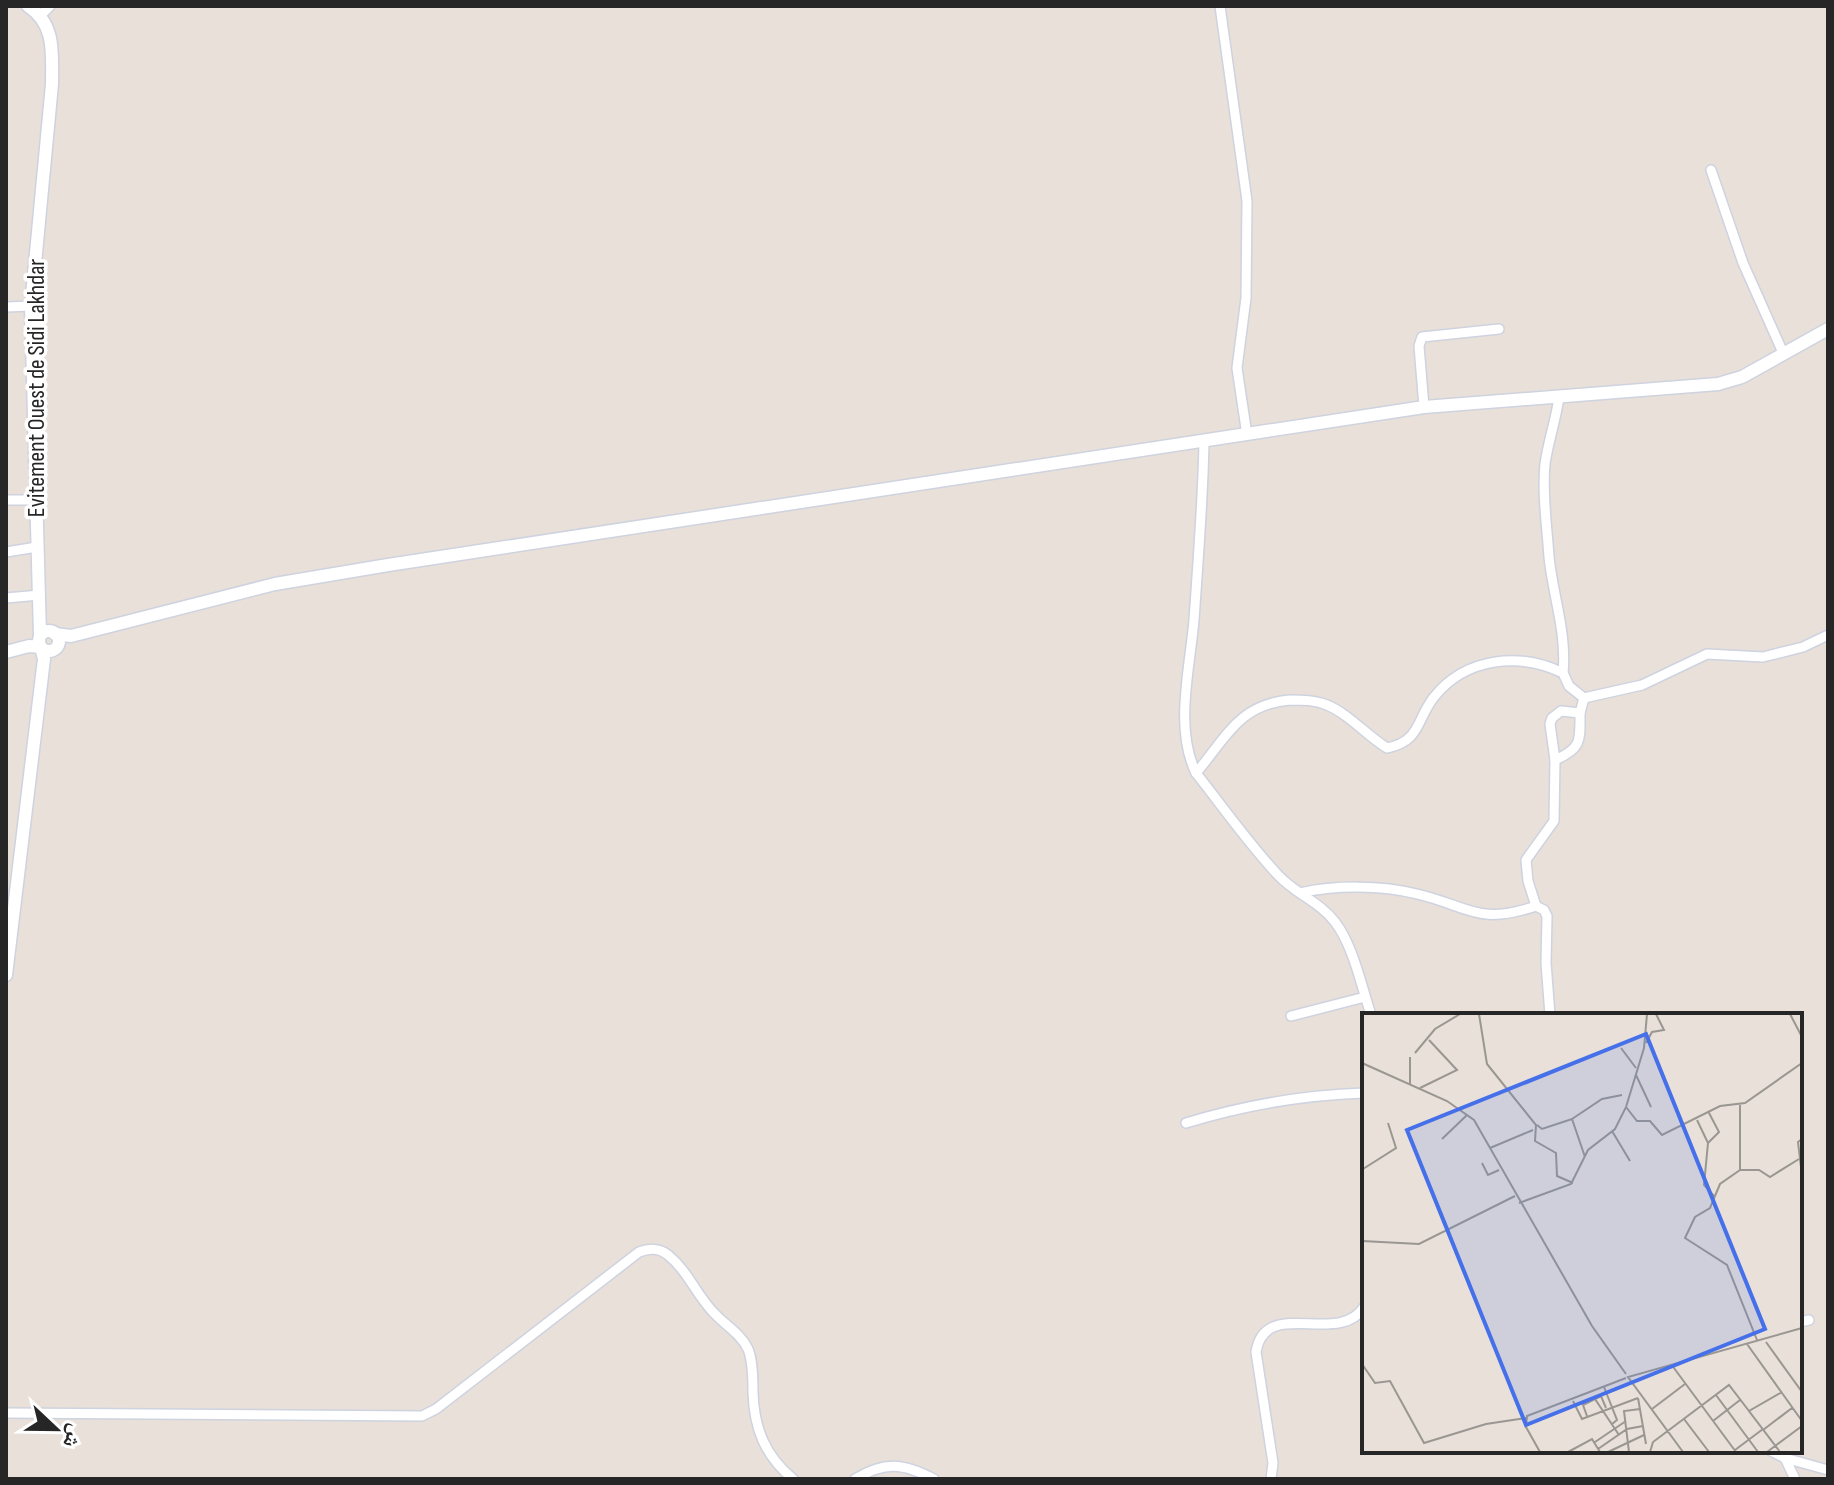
<svg xmlns="http://www.w3.org/2000/svg" width="1834" height="1485" font-family="'Sofia Sans Condensed','Noto Naskh Arabic',sans-serif">
	<rect width="100%" height="100%" fill="#e8e0d9"/>
	<g fill="none" stroke-linecap="round" stroke-linejoin="round">
		<defs>
			<g id="street">
				<path d="M1220,6L1247,201L1246,298L1237,368L1247,435"/>
				<path d="M40,16L50,6"/>
				<path d="M1711,170L1743,263L1784,355"/>
				<path d="M6,307L31,306"/>
				<path d="M1559,397C1556,420 1548,442 1545,464C1542,494 1547,526 1549,557C1553,596 1567,633 1563,673"/>
				<path d="M1424,407L1419,346L1422,337L1499,329"/>
				<path d="M1204,441C1203,501 1198,561 1194,620C1190,668 1174,728 1196,773C1223,807 1248,843 1278,875C1294,893 1320,902 1335,922C1353,945 1362,988 1371,1015"/>
				<path d="M6,500H36"/>
				<path d="M6,552L37,547"/>
				<path d="M6,598L40,595"/>
				<path d="M1555,760C1582,748 1580,741 1580,713"/>
				<path d="M1196,773C1226,738 1239,704 1290,700C1302,700 1315,700 1327,705C1349,714 1366,735 1387,748C1421,741 1416,720 1434,697C1466,657 1520,652 1563,673L1569,686L1584,698L1642,685L1707,654L1763,657L1803,647L1828,635"/>
				<path d="M1300,893C1335,885 1381,885 1417,894C1469,906 1477,926 1536,906L1528,881L1526,860L1554,821L1555,760L1550,724L1552,718L1561,711L1580,713L1584,698"/>
				<path d="M1536,906L1544,910L1547,916L1546,963L1550,1015"/>
				<path d="M1291,1016L1365,997"/>
				<path d="M1186,1123C1245,1105 1302,1095 1364,1093"/>
				<path d="M1800,1322L1809,1320"/>
				<path d="M6,1413L422,1416L436,1409L639,1252C649,1248 660,1248 668,1255C688,1271 697,1296 714,1313C725,1325 741,1334 748,1349C753,1361 753,1379 753,1392C754,1428 765,1456 793,1479"/>
				<path d="M1771,1451L1785,1458L1828,1470"/>
				<path d="M1785,1458L1795,1479"/>
				<path d="M855,1479C885,1461 903,1463 934,1479"/>
				<path d="M1271,1479L1273,1463L1256,1352C1265,1296 1339,1347 1364,1307"/>
			</g>
			<g id="secondary">
				<path d="M28,6C56,24 52,54 52,84L31,306L40,635"/>
				<circle cx="49" cy="641" r="10"/>
				<path d="M55,634L71,636L275,584L388,565L1424,407L1718,384L1742,377L1828,329"/>
				<path d="M6,652L29,646L41,647L44,659L6,975"/>
			</g>
		</defs>
		<!-- street casing -->
		<use href="#street" stroke="#ced3df" stroke-width="12"/>
		<!-- secondary casing -->
		<use href="#secondary" stroke="#ced3df" stroke-width="15"/>
		<!-- street -->
		<use href="#street" stroke="#fff" stroke-width="9"/>
		<!-- secondary -->
		<use href="#secondary" stroke="#fff" stroke-width="12"/>
	</g>
	<g text-anchor="middle" stroke-width="7" stroke-linejoin="round" paint-order="stroke">
		<!-- street labels -->
		<g font-size="24" fill="#262626" stroke="#fff">
			<text transform="translate(36 388) rotate(-90)" y="8">Evitement Ouest de Sidi Lakhdar</text>
		</g>
	</g>
	<!-- overview -->
	<g transform="translate(1362 1013)">
		<rect width="440" height="440" fill="#e8e0d9"/>
		<path fill="none" stroke="#9a9691" stroke-width="2" d="M117,1L125,51L174,112L173,128L194,140L195,163L211,170M428,1L440,24M284,30L290,19L302,17L294,1M259,35L274,55M53,40L73,16L98,1M48,44V71M0,50L85,88L112,107L230,313L264,361M274,62L289,94M58,75L95,57L67,27M378,92V157L358,171L348,195L333,204L323,225L365,252L395,327M264,94L282,35L285,1M210,106L240,86L260,82M335,107L346,130L342,172L352,183M175,112L180,116L210,106L223,144M250,118L268,148M80,126L105,102M440,126L436,129L440,163M346,130L357,119L346,98M128,135L171,117M120,150L126,162L137,157M1,156L34,135L26,110M378,157H397L408,164L437,146M157,190L209,171L226,137L253,116L264,94L275,108H288L300,122L358,93L383,90L440,50M0,228L57,231L153,183M404,329L440,379M385,331L440,408M0,351L13,370L28,368L62,430L124,411L164,405M309,351L374,439M242,374L255,407L250,411M354,382L396,439M276,385L284,431M233,386L257,422M211,388L220,406L276,385M290,396L323,371M225,403L221,392L239,383L244,395M322,406L347,439M351,408L378,387M401,417L430,395M233,429L264,408M236,436L265,416L281,413M373,437L401,416M178,439L164,414L165,403L264,365M206,439L230,426L238,439M246,439L282,422M267,439L262,398L278,396M288,439L291,429L367,372L387,398M321,439L266,364L440,315M405,439L440,413M418,439L387,398L420,379"/>
		<path fill="#4570e9" fill-opacity="0.15" stroke="#4570e9" stroke-width="4" d="M284,21L403,316L164,412L45,117Z"/>
		<rect width="440" height="440" fill="none" stroke="#262626" stroke-width="4"/>
	</g>
	<!-- border -->
	<rect width="1834" height="1485" fill="none" stroke="#262626" stroke-width="16"/>
	<!-- north arrow -->
	<g transform="translate(56 1429) rotate(112)" stroke="#ffffff" stroke-width="6" paint-order="stroke">
	<path d="M0-6L14 30L0 20L-14 30Z" fill="#262626"/>
	<text y="-12" font-size="22" font-weight="bold" text-anchor="middle" fill="#262626">ش</text>
	</g>
</svg>
